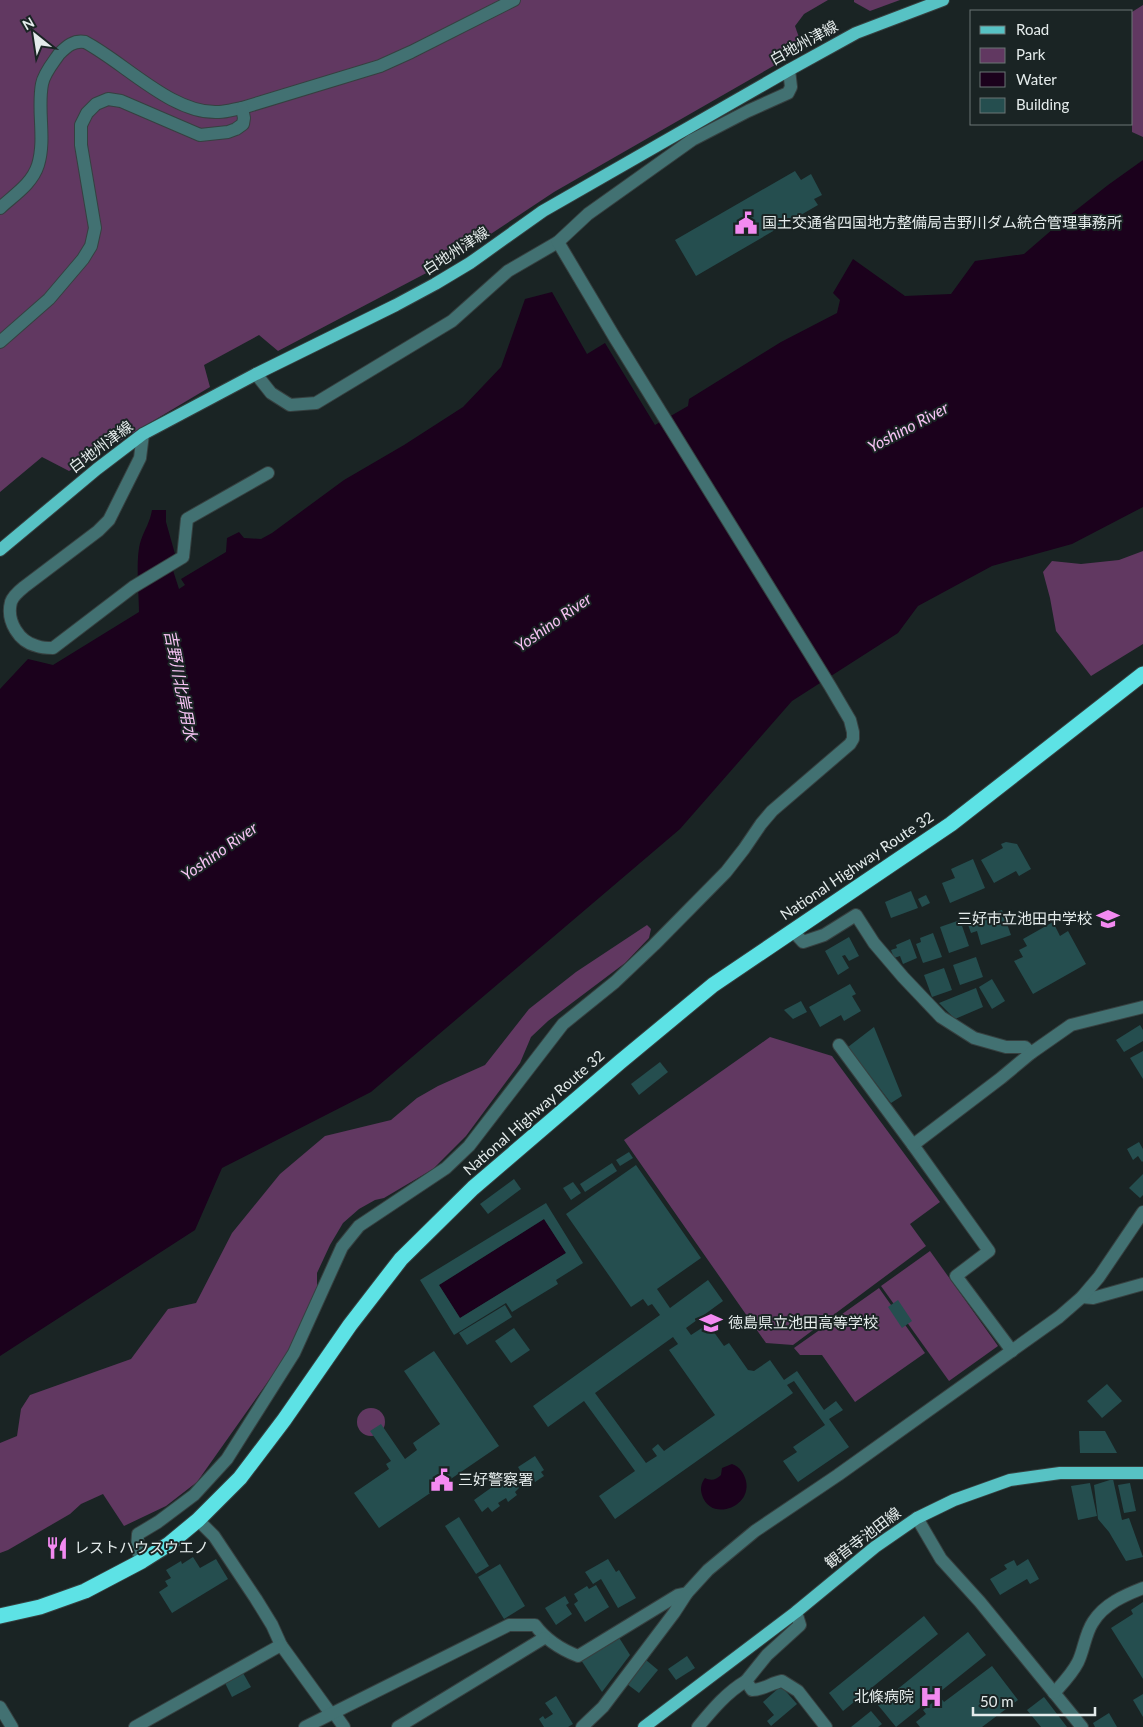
<svg xmlns="http://www.w3.org/2000/svg" width="1143" height="1727" font-family="Lato,'Noto Sans JP',sans-serif">
	<rect width="100%" height="100%" fill="#1a2424"/>
	<!-- green -->
	<g fill="#613861">
		<path d="M0,0H828L804,14L795,26L803,49L554,192L453,259L278,351L259,335L204,365L210,387L69,471L42,457L0,492Z"/>
		<path d="M854,0H900L870,11L854,2Z"/>
		<path d="M1143,5V137L1132,132V12Z"/>
		<path d="M1143,551V644L1091,676L1056,631L1050,598L1043,572L1052,561L1081,564L1119,560Z"/>
		<path d="M647,925L651,929L649,938L625,963L548,1021L531,1037L520,1063L466,1136L433,1169L384,1198L375,1200L359,1209L343,1223L330,1245L317,1273V1287L286,1356L197,1482L166,1506L124,1526L103,1494L81,1504L70,1514L8,1550L0,1553V1443L17,1436L21,1409L30,1395L131,1359L168,1309L196,1303L232,1233L280,1174L325,1136L391,1120L417,1098L438,1086L485,1065L529,1009L576,972Z"/>
		<path d="M770,1037L832,1056L940,1202L910,1224L926,1246L793,1345L766,1343L624,1140Z"/>
		<path d="M930,1251L998,1346L949,1381L881,1286Z"/>
		<path d="M879,1288L925,1353L855,1402L822,1355H800L794,1348Z"/>
		<circle cx="371" cy="1422" r="14"/>
	</g>
	<!-- water -->
	<g fill="#1b011c">
		<path d="M1143,160V507L1072,544L992,566L918,606L898,633L792,701L680,829L371,1092L222,1168L195,1230L0,1356V689L28,659L53,665L139,612C139,594 135,557 141,540C145,529 150,522 152,510H166V522L175,554L169,558L179,589L185,585L181,579L226,552L227,538L239,532L244,538L261,539L272,533L344,480L404,445L463,407L501,367L525,299L552,292L587,354L605,343L655,425L688,406L689,399L781,342L837,313L840,300L833,293L853,259L905,296L951,294L975,261L1024,254L1061,222L1108,185Z"/>
		<path d="M544,1219L566,1253L460,1318L439,1285Z"/>
		<path d="M732,1464C740,1467 744,1473 746,1481C752,1508 710,1522 702,1495C700,1489 701,1483 705,1478C711,1481 716,1480 721,1475L722,1468Z"/>
	</g>
	<!-- building -->
	<g fill="#254e4f" fill-rule="evenodd">
		<path d="M795,171L801,180L811,174L822,195L814,199L818,205L696,276L675,240Z"/>
		<path d="M1006,842L1017,844L1031,869L1019,876L1016,871L994,883L981,860L1003,848L1001,844Z"/>
		<path d="M973,859L985,888L950,903L942,883L955,878L951,869Z"/>
		<path d="M911,891L918,908L891,918L885,902Z"/>
		<path d="M926,895L930,903L922,907L918,899Z"/>
		<path d="M1002,910L1011,935L981,945L977,931L971,933L967,922Z"/>
		<path d="M960,920L969,946L949,953L940,927Z"/>
		<path d="M1053,922L1060,936L1068,931L1086,964L1033,994L1014,961L1023,957L1019,950L1027,946L1023,939Z"/>
		<path d="M933,933L942,957L923,963L916,944L921,942L920,938Z"/>
		<path d="M849,937L859,956L849,961L845,955L842,956L849,968L838,975L825,951Z"/>
		<path d="M910,939L917,958L903,964L900,956L894,958L891,950L897,948L896,945Z"/>
		<path d="M976,957L983,977L960,985L953,965Z"/>
		<path d="M944,968L952,990L932,997L924,975Z"/>
		<path d="M992,979L1005,1001L992,1009L979,987Z"/>
		<path d="M850,984L856,994L852,996L861,1011L844,1021L841,1015L820,1027L809,1007Z"/>
		<path d="M976,988L983,1007L955,1019L939,1003Z"/>
		<path d="M801,1001L807,1012L793,1019L784,1010Z"/>
		<path d="M1140,1025L1143,1030V1041L1124,1052L1116,1040Z"/>
		<path d="M874,1027L902,1096L891,1103L848,1047Z"/>
		<path d="M1143,1051V1079L1130,1058Z"/>
		<path d="M660,1062L668,1072L639,1095L631,1084Z"/>
		<path d="M1139,1142L1143,1149V1161L1142,1162L1138,1156L1133,1160L1127,1149Z"/>
		<path d="M629,1152L633,1158L620,1166L616,1160Z"/>
		<path d="M612,1163L617,1171L585,1192L580,1184Z"/>
		<path d="M636,1165L701,1258L657,1289L670,1308L708,1280L723,1301L686,1328L691,1335L708,1324L724,1346L729,1343L748,1370L754,1371L770,1360L784,1380L797,1371L824,1410L836,1401L843,1410L829,1419L849,1447L798,1482L783,1461L797,1452L793,1447L825,1425L794,1381L787,1385L793,1393L615,1519L599,1496L635,1471L584,1401L548,1427L533,1406L660,1315L652,1304L648,1306L643,1299L631,1307L566,1214ZM673,1337L678,1344L669,1350L715,1415L664,1451L658,1444L652,1449L657,1456L646,1463L595,1393Z"/>
		<path d="M1143,1174V1195L1140,1198L1129,1188Z"/>
		<path d="M514,1179L521,1189L488,1214L480,1204Z"/>
		<path d="M573,1182L581,1193L571,1200L563,1188Z"/>
		<path d="M546,1203L583,1263L556,1280L558,1284L512,1312L506,1303L454,1335L420,1280ZM544,1219L566,1253L460,1318L439,1285Z"/>
		<path d="M898,1300L912,1321L902,1328L888,1307Z"/>
		<path d="M505,1305L512,1317L467,1345L459,1333Z"/>
		<path d="M514,1328L530,1350L511,1363L495,1341Z"/>
		<path d="M434,1351L499,1446L379,1528L354,1493L389,1469L386,1464L391,1461L370,1431L381,1424L405,1459L417,1450L413,1443L440,1424L404,1371Z"/>
		<path d="M1107,1384L1122,1401L1102,1418L1087,1401Z"/>
		<path d="M1079,1431H1105L1117,1453H1080Z"/>
		<path d="M535,1456L544,1470L541,1472L544,1476L535,1482L533,1478L527,1482L518,1467Z"/>
		<path d="M509,1475L519,1488L515,1492L517,1495L508,1502L506,1498L498,1503L500,1506L492,1512L488,1507L482,1512L474,1500Z"/>
		<path d="M1113,1479L1122,1520L1129,1518L1143,1557L1126,1561L1109,1532L1098,1519L1094,1485Z"/>
		<path d="M1090,1483L1097,1516L1078,1520L1071,1486Z"/>
		<path d="M1130,1483L1136,1511L1124,1513L1118,1485Z"/>
		<path d="M459,1517L489,1566L476,1574L445,1526Z"/>
		<path d="M193,1557L200,1568L216,1559L228,1579L172,1613L159,1592L168,1586L165,1581L171,1578L166,1570L181,1561L182,1564Z"/>
		<path d="M608,1559L616,1572L619,1570L636,1598L618,1608L601,1579L593,1584L585,1572Z"/>
		<path d="M1028,1559L1039,1579L1030,1584L1027,1579L1000,1595L990,1579L1007,1569L1004,1565L1014,1560L1017,1566Z"/>
		<path d="M500,1564L525,1606L504,1619L478,1577Z"/>
		<path d="M596,1585L609,1607L585,1622L574,1604L578,1601L574,1594L587,1586L589,1589Z"/>
		<path d="M565,1596L569,1603L566,1605L572,1614L556,1625L545,1608Z"/>
		<path d="M1143,1602V1679L1111,1628L1133,1614L1131,1610Z"/>
		<path d="M924,1616L938,1634L843,1711L829,1693Z"/>
		<path d="M968,1632L986,1655L896,1727L878,1705Z"/>
		<path d="M618,1636L630,1655L602,1692L581,1660Z"/>
		<path d="M687,1656L695,1668L676,1680L668,1669Z"/>
		<path d="M646,1660L658,1670L639,1693L627,1684Z"/>
		<path d="M992,1666L1018,1700L982,1727H920L916,1722L926,1714L923,1710L940,1697L944,1702Z"/>
		<path d="M243,1673L251,1687L232,1697L225,1683Z"/>
		<path d="M781,1686L797,1704L771,1726L767,1721L774,1715L763,1702Z"/>
		<path d="M1143,1694V1717L1133,1700Z"/>
		<path d="M556,1696L573,1724L568,1727H544L539,1719L543,1716L545,1719L553,1714L545,1703Z"/>
		<path d="M1044,1697L1067,1727H1041L1027,1710Z"/>
		<path d="M871,1711L882,1724L878,1727H851Z"/>
		<path d="M1109,1713L1117,1727H1095L1093,1723Z"/>
	</g>
	<g fill="none" stroke-linecap="round" stroke-linejoin="round">
		<defs>
			<g id="minor">
				<path d="M0,208C14,195 32,184 38,165C46,139 37,110 42,84C44,73 53,63 59,54C67,46 74,40 85,42C125,63 173,115 219,112C227,112 235,109 242,108L380,66L411,52L514,0"/>
				<path d="M0,342L49,299L83,259L91,246L95,228L81,145V125L87,113L96,104L108,99L121,101L200,135L228,132L236,129L243,124L244,118L242,108"/>
				<path d="M256,374L271,393L290,405L316,403L452,321L508,271L558,242"/>
				<path d="M143,434L140,458L109,520L98,531L24,587C19,591 13,596 11,602C6,621 19,642 37,646C42,648 47,648 53,648L133,587L183,557L187,519L268,473"/>
				<path d="M793,931L803,942L824,935L856,915L874,943L903,977L941,1017L974,1038L1006,1047H1025L1031,1053"/>
				<path d="M839,1045L913,1145L989,1251L956,1276L1012,1351"/>
				<path d="M913,1145L1001,1078L1031,1053L1071,1025L1143,1007"/>
				<path d="M1082,1297L1093,1298L1143,1284"/>
				<path d="M917,1518L941,1559L980,1602L1082,1727"/>
				<path d="M198,1520L214,1536L256,1599L272,1625L281,1645L331,1714"/>
				<path d="M142,1561L137,1549L138,1534L158,1522L194,1495L227,1459L294,1353L342,1247L359,1226L446,1168L469,1146L563,1024L615,982L654,945L726,872L744,849L761,824L772,811L850,744L853,739V732L850,720L830,686L615,338L558,242L588,214L692,140L748,111L788,93L791,87L789,70"/>
				<path d="M796,1612L800,1625L767,1655L746,1681L752,1690C763,1690 771,1683 782,1681L798,1691L826,1727"/>
				<path d="M1054,1693C1063,1683 1072,1674 1078,1662C1084,1650 1085,1634 1093,1622C1104,1604 1125,1595 1143,1588"/>
				<path d="M0,1707L12,1727"/>
				<path d="M334,1713L344,1727"/>
				<path d="M135,1727L281,1645"/>
				<path d="M305,1727L509,1625H535C546,1640 560,1649 578,1656L678,1595L687,1593L708,1570L755,1531L838,1475L1059,1317L1082,1297L1099,1277L1143,1212"/>
				<path d="M398,1727L544,1638"/>
				<path d="M582,1727L603,1707L674,1613L687,1593"/>
				<path d="M698,1727C712,1710 727,1692 746,1681"/>
			</g>
			<g id="major">
				<path d="M0,550L97,469L143,434L256,374L396,305L435,284L470,263L543,211L789,70L856,33L943,0"/>
				<path d="M644,1727L796,1612L875,1547L917,1518L954,1500L1010,1480L1060,1473H1143"/>
			</g>
			<path id="highway" d="M0,1616L40,1607L85,1591L142,1561L169,1544L198,1520L240,1478L284,1420L350,1325L401,1259L473,1188L620,1062L713,985L951,824L1143,674"/>
		</defs>
		<!-- minor casing -->
		<use href="#minor" stroke="#364040" stroke-width="14"/>
		<!-- major casing -->
		<use href="#major" stroke="#364040" stroke-width="14"/>
		<!-- highway casing -->
		<use href="#highway" stroke="#364040" stroke-width="17"/>
		<!-- minor -->
		<use href="#minor" stroke="#427172" stroke-width="12"/>
		<!-- major -->
		<use href="#major" stroke="#57c2c4" stroke-width="12"/>
		<!-- highway -->
		<use href="#highway" stroke="#5de2e5" stroke-width="15"/>
	</g>
	<!-- icons -->
	<defs>
		<symbol id="civic-bare" viewBox="-9 -9 18 18"><path d="M-.6-6.5H3V-4.5H.6V-3L4-1V1h2V6H-6V1h2V-1L-.6-3ZM-1.2 2.5V6h2.4V2.5Z" fill="#f38af1" stroke="#1a2424" stroke-width="2.5" paint-order="stroke"/></symbol>
		<symbol id="school-bare" viewBox="-9 -9 18 18"><path d="M0-5L7-2L0 1L-7-2ZM-4 1L0 2.5L4 1V4Q0 6-4 4Z" fill="#f38af1" stroke="#1a2424" stroke-width="2.5" paint-order="stroke"/></symbol>
		<symbol id="restaurant-bare" viewBox="-9 -9 18 18"><path d="M-5-6h1v4h1v-4h1v4h1v-4h1v5L-1.5 .5V6h-2V.5L-5-1ZM5-6V6H3V1.5H1.5Q1.5-4 5-6Z" fill="#f38af1" stroke="#1a2424" stroke-width="2.5" paint-order="stroke"/></symbol>
		<symbol id="hospital-bare" viewBox="-9 -9 18 18"><path d="M-5-5h3v3.5h4V-5h3V5h-3V1.5h-4V5h-3Z" fill="#f38af1" stroke="#1a2424" stroke-width="2.5" paint-order="stroke"/></symbol>
	</defs>
	<g fill-rule="evenodd">
		<use href="#civic-bare" x="730" y="207" width="32" height="32"/>
		<use href="#school-bare" x="1092" y="903" width="32" height="32"/>
		<use href="#school-bare" x="695" y="1307" width="32" height="32"/>
		<use href="#civic-bare" x="426" y="1464" width="32" height="32"/>
		<use href="#restaurant-bare" x="41" y="1532" width="32" height="32"/>
		<use href="#hospital-bare" x="915" y="1681" width="32" height="32"/>
	</g>
	<g text-anchor="middle" stroke-width="4" stroke-linejoin="round" paint-order="stroke">
		<!-- street labels -->
		<g font-size="15" fill="#e4ebeb" stroke="#1a2424">
			<text transform="translate(804 43) rotate(-29)" y="5">白地州津線</text>
			<text transform="translate(456 251) rotate(-33)" y="5">白地州津線</text>
			<text transform="translate(101 447) rotate(-37)" y="5">白地州津線</text>
			<text transform="translate(857 866) rotate(-34)" y="5">National Highway Route 32</text>
			<text transform="translate(534 1113) rotate(-41)" y="5">National Highway Route 32</text>
			<text transform="translate(863 1538) rotate(-37)" y="5">観音寺池田線</text>
		</g>
		<!-- poi labels -->
		<g font-size="15" fill="#e4ebeb" stroke="#1a2424" text-anchor="start">
			<text x="762" y="228">国土交通省四国地方整備局吉野川ダム統合管理事務所</text>
			<text x="1092" y="924" text-anchor="end">三好市立池田中学校</text>
			<text x="728" y="1328">徳島県立池田高等学校</text>
			<text x="458" y="1485">三好警察署</text>
			<text x="74" y="1553">レストハウスウエノ</text>
			<text x="914" y="1702" text-anchor="end">北條病院</text>
		</g>
		<!-- water labels -->
		<g font-size="16" font-style="italic" fill="#f7c3f4" stroke="#1a2424">
			<text transform="translate(908 427) rotate(-28)" y="6">Yoshino River</text>
			<text transform="translate(553 622) rotate(-35)" y="6">Yoshino River</text>
			<text transform="translate(181 685) rotate(79)" y="6">吉野川北岸用水</text>
			<text transform="translate(219 851) rotate(-35)" y="6">Yoshino River</text>
		</g>
	</g>
	<!-- legend -->
	<rect x="970" y="10" width="162" height="115" fill="#1a2424" stroke="#6b7474"/>
	<rect x="980" y="26" width="25" height="8" fill="#57c2c4" stroke="#6b7474"/>
	<text x="1016" y="35" font-size="15" fill="#e4ebeb">Road</text>
	<rect x="980" y="48" width="25" height="15" fill="#613861" stroke="#6b7474"/>
	<text x="1016" y="60" font-size="15" fill="#e4ebeb">Park</text>
	<rect x="980" y="72" width="25" height="15" fill="#1b011c" stroke="#6b7474"/>
	<text x="1016" y="85" font-size="15" fill="#e4ebeb">Water</text>
	<rect x="980" y="98" width="25" height="15" fill="#254e4f" stroke="#6b7474"/>
	<text x="1016" y="110" font-size="15" fill="#e4ebeb">Building</text>
	<!-- north arrow -->
	<g transform="translate(35 35) rotate(330)" stroke="#1a2424" stroke-width="4" paint-order="stroke">
	<path d="M0-4L9 19L0 12L-9 19Z" fill="#e4ebeb"/>
	<text y="-8" font-size="14" font-weight="bold" text-anchor="middle" fill="#e4ebeb">N</text>
	</g>
	<!-- scale -->
	<path d="M973 1707v8h122v-8" fill="none" stroke="#e4ebeb" stroke-width="2.5"/>
	<text x="980" y="1707" font-size="15" fill="#e4ebeb" stroke="#1a2424" stroke-width="4" paint-order="stroke">50 m</text>
</svg>
